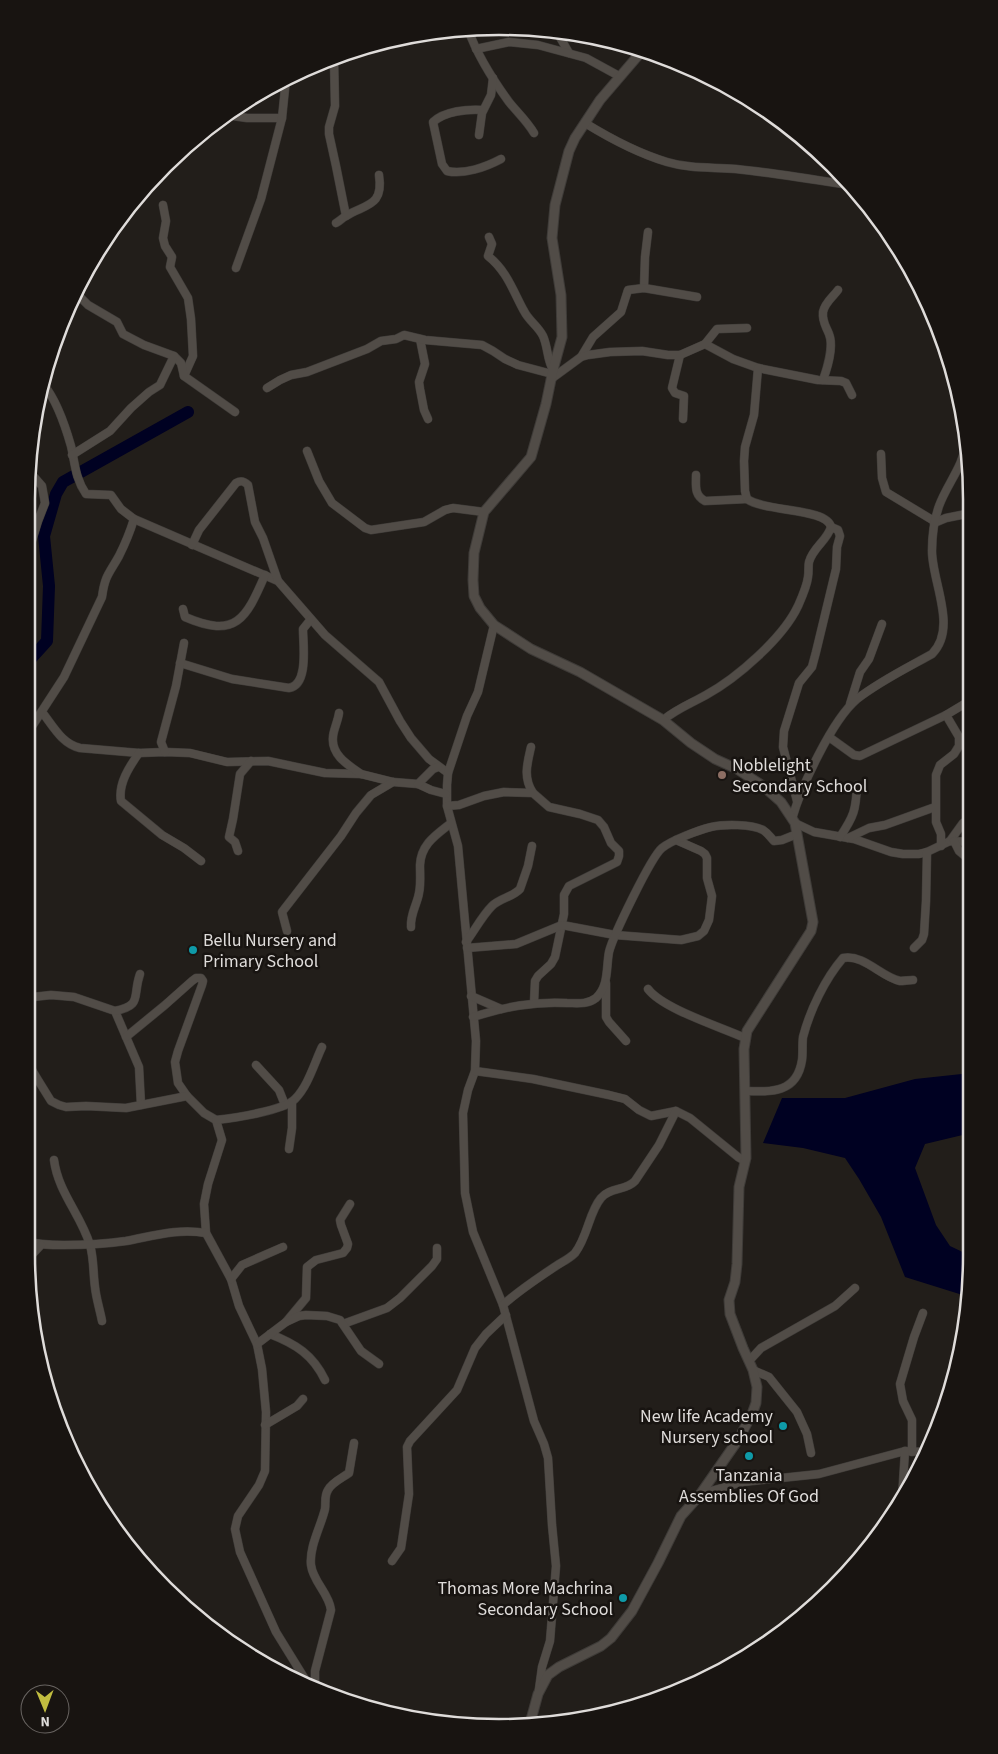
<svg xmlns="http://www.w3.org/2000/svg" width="998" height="1754" font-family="'Source Sans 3',sans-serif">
	<rect width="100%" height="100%" fill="#221e1a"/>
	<!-- water -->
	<path fill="#000122" d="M971,1073V1133L925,1144L915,1168L936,1225L950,1246L971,1256V1286L969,1297L905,1277L881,1217L859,1179L845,1158L803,1148L763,1143L782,1098H845L915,1079Z"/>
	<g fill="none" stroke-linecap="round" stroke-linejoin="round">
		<!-- river -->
		<path stroke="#000122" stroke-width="12" d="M27,663L47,641L49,586L44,536L56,494L63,482L188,412"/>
		<defs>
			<g id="minor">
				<path d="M468,29C477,55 493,80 509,102C517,112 527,121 534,133"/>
				<path d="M557,32L569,53"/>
				<path d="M476,49L509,42L538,45L586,58L619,76"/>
				<path d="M334,58L335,106L329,127V134L336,166L346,216"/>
				<path d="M483,110C467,109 445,111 433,122L442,164L447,171C464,175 486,167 501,159"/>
				<path d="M226,115L247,118H282"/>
				<path d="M585,123C611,139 637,153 667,162C690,169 713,167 736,169C774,173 811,179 849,185"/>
				<path d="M479,135L482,113L491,95L493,78"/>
				<path d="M163,205L166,221L163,238L165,246L172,257L170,267L188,298L191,319L193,356L184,376"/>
				<path d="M336,223C340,221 342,218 346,216C365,204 384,207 379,175"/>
				<path d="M489,237L492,244L488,256C507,271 513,291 524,311C529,321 538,326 543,336C548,347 547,360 553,370"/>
				<path d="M236,268L261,199L282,118L286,79"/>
				<path d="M644,288L645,257L648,232"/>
				<path d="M77,294L88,305L117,322L123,334L144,345L174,356L181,363L184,376L235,412"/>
				<path d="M420,339L425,364L419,382L420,389L424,410L428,419"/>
				<path d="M705,344L733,359L758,368L818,380L841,381L846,383L852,395"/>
				<path d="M680,355L672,388L675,393L684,396L683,419"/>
				<path d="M581,357L593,337L621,312L628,290L644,288L697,297"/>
				<path d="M551,379L581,357L588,355L610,352L642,351L668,355H680L705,344L717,329L747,328"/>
				<path d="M823,380C827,369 834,346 829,334C826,326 822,322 823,312C825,302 833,297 838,290"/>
				<path d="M44,385C57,401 65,425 71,446C75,463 75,478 86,494L111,495L121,509L134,519L278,581L325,635L379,682L400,721L411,738L429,759L448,773"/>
				<path d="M267,388L280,380L291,375L307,372L367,349L381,341L396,339L404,335L425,340L482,345L493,351L505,359L518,365L552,374"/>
				<path d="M307,451L319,481L332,503L365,528L371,530L424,522L445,510L453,508L484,512"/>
				<path d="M881,454L882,478L886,492L934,521"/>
				<path d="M72,455L110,431L131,408L149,392L160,385L174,356"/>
				<path d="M696,475C696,486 694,495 705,501L747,499"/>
				<path d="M934,523L946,518L971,513"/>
				<path d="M192,545L199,530L236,483C241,480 244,481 248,485L255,522L263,538L278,581"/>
				<path d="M27,557L38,521L45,503L42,486L27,469"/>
				<path d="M183,609L185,617C236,639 246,619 265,575"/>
				<path d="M494,625L478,692L467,716L448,773L447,785V806L458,846L476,1041L475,1071L468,1090L463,1113L465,1193L473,1232L503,1305L534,1421L544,1444L548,1458L552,1525L556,1566L550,1641L542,1667L539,1689"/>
				<path d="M180,663L232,679L289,688C309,685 303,644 303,629L311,619"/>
				<path d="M850,704L860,672L869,659L882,624"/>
				<path d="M42,712C53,726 62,744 80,748L139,753L165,752L190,753L227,762L268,761L325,773L361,774L393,782L418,784L431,790L446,794"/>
				<path d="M339,713C338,721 333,731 333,737C331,755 348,765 361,774"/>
				<path d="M663,720C678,708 690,704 706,695C737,678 783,638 798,606C802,597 807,586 808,577C809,572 808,566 809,562C813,547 827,541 831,527C827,508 765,512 747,499L745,491L744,461L745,447L754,415L758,368"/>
				<path d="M27,734L64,677L102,597C105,575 109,574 119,556C125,544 130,532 134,519"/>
				<path d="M829,737L854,755L860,756L946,715L971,700"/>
				<path d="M531,747C527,764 523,778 533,793"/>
				<path d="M165,752L161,742L176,686L184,643"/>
				<path d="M139,753C129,767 118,784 121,801L162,835L184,848L201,861"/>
				<path d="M418,784L433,769L438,767"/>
				<path d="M27,791L28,792"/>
				<path d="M797,801L783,747L784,731L799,683L812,667L816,652L836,569L837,547L840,536L838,530L831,527"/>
				<path d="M447,806L459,805L484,796L504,792L533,793L549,807L580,814L598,820L604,827L611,843L619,851V856L617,862L569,886L564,895V914L555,957L551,964L538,976L535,981L534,1003"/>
				<path d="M792,819C801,787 832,720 857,699C880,681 907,668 932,654C958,628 932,582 932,551C932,536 934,520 939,506C947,484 963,467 966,443"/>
				<path d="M795,823L814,832L854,839L891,852L903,854H919L927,852L950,841L971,842"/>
				<path d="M840,837C854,816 856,810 857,785"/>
				<path d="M848,838L869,828L885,825L935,807"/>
				<path d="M950,841L963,823L971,817"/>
				<path d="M954,841L959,851L971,861"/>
				<path d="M941,846V834L936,822V775L940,765L954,754L959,746V737L946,715"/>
				<path d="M238,851L235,842L229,837L233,819L240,774L251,761"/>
				<path d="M411,927C410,914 417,905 419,893C421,884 420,874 420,865C421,844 436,835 451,823"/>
				<path d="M287,931L282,912L341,836L356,813L371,795L393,782"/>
				<path d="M466,942C475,930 482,916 492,906C500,898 513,897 520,889L528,866L532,846"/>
				<path d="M467,948L516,944L562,925L615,935L681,940L698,936L704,931L709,920L712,896L707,878V858L705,854L701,851L676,840"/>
				<path d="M914,948L922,940L924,934L926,901L927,852"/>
				<path d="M606,983V1017L609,1022L626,1041"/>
				<path d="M648,989C663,1009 721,1027 745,1038"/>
				<path d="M471,996L501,1009"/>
				<path d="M27,999L33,997L51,995L74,997L115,1011L139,1067L141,1105"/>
				<path d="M115,1011C143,1005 132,997 140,974"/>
				<path d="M473,1017C505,1007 534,1001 567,1003C576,1003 587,1005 596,998C609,986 606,968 609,952C613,936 651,857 662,848C672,840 699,830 711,827C724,824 752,824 763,830C768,833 770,837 774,841L782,840L797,834"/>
				<path d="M126,1037L165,1005L192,981L196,978H201L203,981L202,985L178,1051L175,1062L178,1083L187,1096L204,1113L216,1120L222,1140L208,1184L204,1204L206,1233L231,1279L239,1306L257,1344L262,1369L266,1412L265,1471L259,1485L238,1516L235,1529L240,1552L276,1632L305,1679"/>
				<path d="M27,1049L32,1070L38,1080L51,1101L59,1105L66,1107L86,1106L126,1108L187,1096"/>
				<path d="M256,1065L279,1090L285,1105"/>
				<path d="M475,1071L533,1079L609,1095L625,1099L639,1110L651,1116L676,1111L690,1118L738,1157L745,1161"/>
				<path d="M745,1091C772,1092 797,1093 802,1060C803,1053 802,1045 803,1037C810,1010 825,979 843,958C864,954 881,977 900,981C904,981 909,980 913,980"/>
				<path d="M216,1120C233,1118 283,1111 295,1099C308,1086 314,1064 322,1047"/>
				<path d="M289,1149L292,1128V1102"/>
				<path d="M54,1160C58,1192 81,1215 90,1245C94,1259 93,1273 95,1287C96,1298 100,1310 102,1321"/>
				<path d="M26,1241C39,1245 51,1245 64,1245C85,1245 105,1244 126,1241C153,1236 178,1228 206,1233"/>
				<path d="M27,1260L41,1245"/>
				<path d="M231,1279L242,1265L283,1247"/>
				<path d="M503,1305C518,1291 538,1278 556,1266C562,1262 569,1259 575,1253C588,1236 589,1212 601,1198C610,1187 626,1191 635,1181L659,1145L676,1111"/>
				<path d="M286,1322L306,1298L307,1267L316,1260L343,1253L347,1248L348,1244L341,1225L340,1220L350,1204"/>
				<path d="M343,1324L387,1308L400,1298L432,1266L437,1259V1248"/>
				<path d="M270,1334C296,1344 313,1355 325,1380"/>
				<path d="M257,1344L286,1322L299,1316L306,1315L327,1316L340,1320L361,1351L379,1364"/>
				<path d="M749,1361L761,1348L835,1306L855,1288"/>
				<path d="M753,1370L769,1377L797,1412L807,1434L811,1453"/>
				<path d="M265,1425L297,1406L303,1399"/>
				<path d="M912,1452V1420L903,1401L900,1384L914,1337L923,1313"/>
				<path d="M700,1494L743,1482L819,1474L905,1451L924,1452"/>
				<path d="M902,1498L905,1451"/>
				<path d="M392,1561L401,1548L409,1494L407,1447L410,1441L457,1390L475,1348L486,1334L506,1315"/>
				<path d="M315,1684V1671L331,1610C329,1593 313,1582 311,1565C309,1547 321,1526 325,1509C326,1503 324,1496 328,1490C331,1483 342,1478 349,1473L354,1443"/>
			</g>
			<path id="tertiary" d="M529,1727L538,1694L548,1675L559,1667L601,1646L611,1638L632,1611L658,1563L681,1516L699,1496L738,1440L752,1414L756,1403L757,1387L753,1370L743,1348L730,1314L729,1300L735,1282L737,1264L739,1187L746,1158L744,1049L747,1031L811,931L813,922L795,823L781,802L763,786L737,769L715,759L691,743L663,720L580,672L531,649L494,625L480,608L474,596L473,580L474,553L484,512L531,457L546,404L553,370L562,337L561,295L552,238L555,205L569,151L575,138L600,100L642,51"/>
		</defs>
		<!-- minor casing -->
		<use href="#minor" stroke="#3e3b38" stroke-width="9"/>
		<!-- tertiary casing -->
		<use href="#tertiary" stroke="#3e3b38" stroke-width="11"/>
		<!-- minor -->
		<use href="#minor" stroke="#514c47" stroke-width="8"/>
		<!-- tertiary -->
		<use href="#tertiary" stroke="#514c47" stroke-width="9"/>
	</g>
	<!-- markers -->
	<circle fill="#8d6e63" stroke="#181411" stroke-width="2" cx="722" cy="775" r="5"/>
	<g fill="#0f9aa8" stroke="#181411" stroke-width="2">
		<circle cx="193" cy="950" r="5"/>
		<circle cx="783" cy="1426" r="5"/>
		<circle cx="749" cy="1456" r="5"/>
		<circle cx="623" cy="1598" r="5"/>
	</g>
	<g text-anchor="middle" stroke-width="5" stroke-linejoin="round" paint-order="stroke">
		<!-- poi labels -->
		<g font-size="18" fill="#dfdcda" stroke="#181411" text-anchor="start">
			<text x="732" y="771">Noblelight<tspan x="732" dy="21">Secondary School</tspan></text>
			<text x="203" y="946">Bellu Nursery and<tspan x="203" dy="21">Primary School</tspan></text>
			<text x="773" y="1422" text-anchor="end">New life Academy<tspan x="773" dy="21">Nursery school</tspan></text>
			<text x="749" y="1481" text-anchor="middle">Tanzania<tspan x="749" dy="21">Assemblies Of God</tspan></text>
			<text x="613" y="1594" text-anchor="end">Thomas More Machrina<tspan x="613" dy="21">Secondary School</tspan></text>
		</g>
	</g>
	<!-- crop -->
	<path d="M0 0H998V1754H0ZM499 35H499A464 464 0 0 1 963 499V1255A464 464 0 0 1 499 1719H499A464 464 0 0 1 35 1255V499A464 464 0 0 1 499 35Z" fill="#181411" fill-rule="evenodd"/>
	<path fill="none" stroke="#dfdcda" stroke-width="2.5" d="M499 35H499A464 464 0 0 1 963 499V1255A464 464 0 0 1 499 1719H499A464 464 0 0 1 35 1255V499A464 464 0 0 1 499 35Z"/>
	<!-- north arrow -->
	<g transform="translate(45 1709) rotate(179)"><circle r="24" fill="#181411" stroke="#686461"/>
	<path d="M0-4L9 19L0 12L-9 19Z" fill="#c1bd40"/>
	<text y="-8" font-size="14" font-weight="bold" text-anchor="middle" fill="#dfdcda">N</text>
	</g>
</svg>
